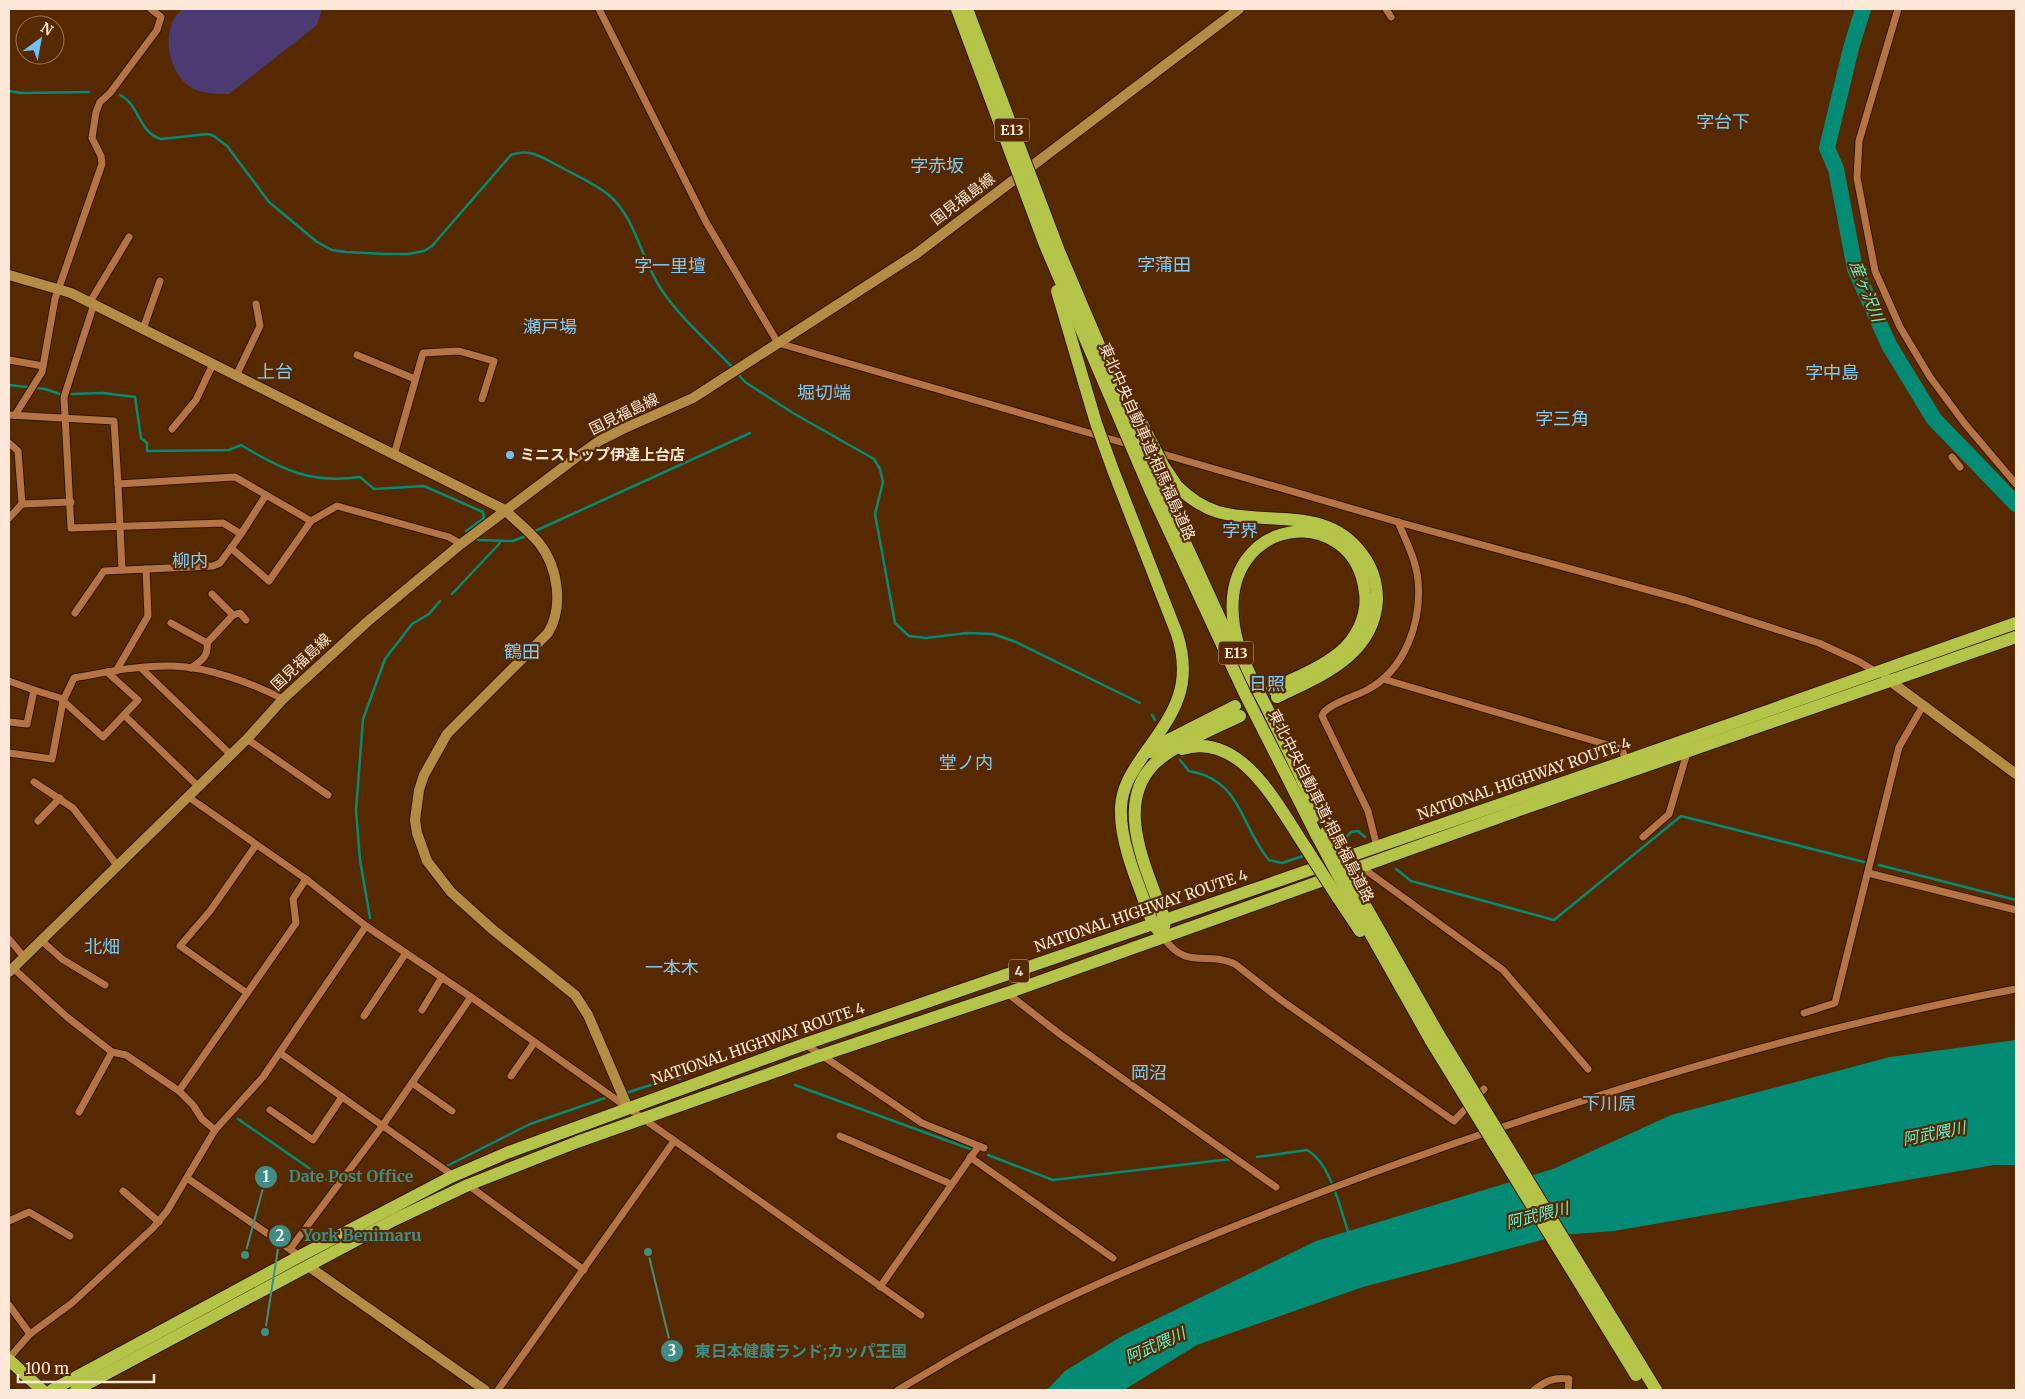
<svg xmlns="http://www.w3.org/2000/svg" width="2025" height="1399" font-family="Merriweather,'Noto Sans JP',serif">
	<rect width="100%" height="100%" fill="#562900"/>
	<!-- green -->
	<path fill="#4c3a72" d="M183,9H322L317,25L229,94C218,94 205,94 194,89C168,77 158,27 183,9Z"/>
	<!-- water -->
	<path fill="#038b76" d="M2016,1040V1165H1994L1614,1231L1561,1235L1363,1287L1197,1345L1124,1390H1047L1065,1371L1122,1336L1316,1241L1553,1169L1671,1115L1890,1057Z"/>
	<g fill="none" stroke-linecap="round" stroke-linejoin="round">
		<!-- stream -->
		<g stroke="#038b76" stroke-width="2.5">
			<path d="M9,91L21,93L89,92"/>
			<path d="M120,95C140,105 138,132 161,139L208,134L214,136L227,146L269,202L317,242L332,250L346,252L385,254H409L424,251L432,246L511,155C529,148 541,157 557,165C574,175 595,183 610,196C636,219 642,261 661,289C681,319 709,342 733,368"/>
			<path d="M737,373L745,382L793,413L874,459L880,469L883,482L875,514L895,623L909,636L926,638L967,633L993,634L1016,642L1140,703"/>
			<path d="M9,385L45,389L60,394"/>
			<path d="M72,394L103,393L135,397L141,438L147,443V451L229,450L241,445C282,470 311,484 360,477L374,489L424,486L483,512L484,518L466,531"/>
			<path d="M533,532L750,433"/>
			<path d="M478,540L513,541L528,535"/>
			<path d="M452,594L500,543"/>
			<path d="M1152,715L1155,720"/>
			<path d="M1180,760L1189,771C1242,780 1240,826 1269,860L1282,863L1306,855"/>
			<path d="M1337,844L1342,842L1351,832L1358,831L1365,837"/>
			<path d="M1879,865L2016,900"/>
			<path d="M1396,869L1411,881L1554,920L1681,816L1864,862"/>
			<path d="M370,918L360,860L356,810L363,719L385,659L412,624L429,614L440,601"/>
			<path d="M795,1085L973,1150"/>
			<path d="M626,1093L672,1078L680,1079"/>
			<path d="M238,1119L335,1186"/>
			<path d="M988,1155L1053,1180L1231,1159"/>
			<path d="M1257,1157L1307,1150C1331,1163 1340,1209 1349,1234"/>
			<path d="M445,1167L530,1124L605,1098"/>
		</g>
		<!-- river -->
		<path stroke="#038b76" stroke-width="16" d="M1863,9L1851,48L1827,148L1836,169L1855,269L1889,345L1934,419L2016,504"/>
		<defs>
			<g id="street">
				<path d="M599,9L706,222L778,343L1131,445"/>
				<path d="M1386,9L1391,17"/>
				<path d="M1898,9L1859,141L1857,178L1875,271L1900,327L1930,377L1965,424L2016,484"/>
				<path d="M90,302L129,237"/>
				<path d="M94,304L64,397L71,528L223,523L241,534L231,548L269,581L311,521L337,506L449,537L461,544"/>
				<path d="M143,329L160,281"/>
				<path d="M357,355L415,379"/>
				<path d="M9,360L43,366"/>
				<path d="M236,376L260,326L256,304"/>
				<path d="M9,415L114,421L118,484L235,477L311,521"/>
				<path d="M15,415L42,372L55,299L102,164L101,156L92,138L96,112L100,102L110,93L157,30L161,17L151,9"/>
				<path d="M172,429L196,400L213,364"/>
				<path d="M9,443L18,451L22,504"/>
				<path d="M1156,452L1398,522L1685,600L1819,643L1860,662L1876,672"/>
				<path d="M394,455L423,353L459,351L494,361L482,399"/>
				<path d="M1952,457L1960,467"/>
				<path d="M118,484L122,570"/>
				<path d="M9,518L22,504L71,502"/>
				<path d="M241,534L266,495"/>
				<path d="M75,613L104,571L213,566L220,563L231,548"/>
				<path d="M233,615L240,613L246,620"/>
				<path d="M171,623L207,643"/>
				<path d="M141,668L230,754"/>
				<path d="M191,668C201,661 209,656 207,643L233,615L212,594"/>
				<path d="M116,671L148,616L146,569"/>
				<path d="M1383,679L1622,749L1626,761"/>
				<path d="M9,681L34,690L27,724L9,722"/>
				<path d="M34,690L60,698L103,737L138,700L107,672"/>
				<path d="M124,715L198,786"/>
				<path d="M247,739L328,795"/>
				<path d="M9,753L52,759L63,701L74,678C106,672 140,665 173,666C208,667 252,683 283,699"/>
				<path d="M34,782L73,808L117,865"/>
				<path d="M187,796L306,879L366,926L471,997L921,1315"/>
				<path d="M38,821L60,798"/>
				<path d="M1643,837L1669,814L1687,753"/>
				<path d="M1377,847L1368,811L1322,716C1324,705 1356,696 1367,690C1405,670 1422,622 1418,580C1416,560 1406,541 1398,522"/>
				<path d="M1360,866L1503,970L1588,1069"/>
				<path d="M1868,873L2016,910"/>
				<path d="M1163,937C1188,972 1206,950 1235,964L1281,1000L1454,1121L1484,1089"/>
				<path d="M9,939L24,957"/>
				<path d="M41,940L62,959L105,985"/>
				<path d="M13,968L67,1017L112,1052L126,1055L179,1091L193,1105L202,1119L215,1130"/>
				<path d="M247,993L180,946L210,911L256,845"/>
				<path d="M1007,993L1061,1035L1276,1187"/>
				<path d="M422,1010L442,977"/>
				<path d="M1804,1013L1835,1003L1899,747L1924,704"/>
				<path d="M364,1016L406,953"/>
				<path d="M805,1044L922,1123L984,1148"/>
				<path d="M280,1053L448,1172L451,1177"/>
				<path d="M511,1076L534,1043"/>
				<path d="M412,1083L452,1111"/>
				<path d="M179,1091L296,923L293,899L306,879"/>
				<path d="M270,1110L313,1140L342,1097"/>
				<path d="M79,1112L112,1052"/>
				<path d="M840,1136L951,1184"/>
				<path d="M970,1157L1113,1258"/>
				<path d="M187,1178L294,1252"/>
				<path d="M468,1185L584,1270"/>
				<path d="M123,1191L159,1222"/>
				<path d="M9,1221L29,1212L70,1236"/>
				<path d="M290,1249L383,1125L471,997"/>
				<path d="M880,1287L978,1147"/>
				<path d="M9,1305L30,1334"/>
				<path d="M9,1358L30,1334L72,1303L153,1228L167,1211L215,1130L263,1077L366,926"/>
				<path d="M498,1390L674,1141"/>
				<path d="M898,1390C924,1375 949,1359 975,1345C1054,1301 1137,1266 1220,1232C1296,1201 1373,1172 1450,1145C1636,1080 1823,1025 2016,989"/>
				<path d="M1534,1390C1546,1381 1553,1377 1569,1379L1568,1390"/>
			</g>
			<g id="secondary">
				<path d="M9,275L71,293L505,510C516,521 529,531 539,543C558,567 564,607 548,633L447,734L424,775L419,790L415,820L417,833L427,861L451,892L492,929L575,995L588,1015L628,1108"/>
				<path d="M1886,678L2016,774"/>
				<path d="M9,972L247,739L283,699L367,622L461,544L578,456L599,441L625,428L693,398L916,254L1239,9"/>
				<path d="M308,1266L485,1390"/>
			</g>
			<g id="highway">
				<path d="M1113,470L1177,634C1194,687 1173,714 1143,756C1132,772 1122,787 1121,807C1119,844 1141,890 1153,924L1157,929"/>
				<path d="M1177,486C1189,498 1202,507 1218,512C1268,526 1327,505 1362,554C1372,567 1377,583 1377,600C1374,656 1320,676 1277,697"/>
				<path d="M1160,488L1233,647"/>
				<path d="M1150,490L1244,692L1317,836"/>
				<path d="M1272,689C1294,678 1319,669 1339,653C1356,639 1368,616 1365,593C1355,500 1217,514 1234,626C1238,654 1253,681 1266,706C1284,743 1303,778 1318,816"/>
				<path d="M1182,749C1242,730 1279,808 1306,848"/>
				<path d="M1150,752L1168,740L1235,706"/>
				<path d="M1357,891L1439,1035"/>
				<path d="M1348,894L1431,1041"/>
				<path d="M1338,898L1360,931"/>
				<path d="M1164,927L1165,920C1147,869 1107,795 1165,755C1188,739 1215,728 1240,716"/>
				<path d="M9,1360L42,1390"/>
				<path d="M52,1390L300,1256L451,1177L509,1152L805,1044L1626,761L2016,623"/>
				<path d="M76,1390L394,1220L468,1185L577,1142L822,1055L1007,993L1508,814L2016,637"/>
			</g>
		</defs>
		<!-- street casing -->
		<use href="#street" stroke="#331500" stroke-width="9"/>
		<!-- secondary casing -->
		<use href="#secondary" stroke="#331500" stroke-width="12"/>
		<!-- highway casing -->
		<use href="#highway" stroke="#331500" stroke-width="14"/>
		<!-- street -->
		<use href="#street" stroke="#b47443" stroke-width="7"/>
		<!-- secondary -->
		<use href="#secondary" stroke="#b48c44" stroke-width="10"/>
		<!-- highway -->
		<use href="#highway" stroke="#b3c448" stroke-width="12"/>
		<defs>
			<g id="highway-bridge">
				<path d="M957,9L1045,245L1150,490"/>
				<path d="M967,9L1059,251L1160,488"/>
				<path d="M1057,291L1096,423L1113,470"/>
				<path d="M1132,404L1163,465L1177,486"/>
				<path d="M1326,832L1357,891"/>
				<path d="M1317,836L1348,894"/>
				<path d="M1306,848L1338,898"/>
				<path d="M1439,1035L1656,1390"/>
				<path d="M1431,1041L1636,1375"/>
			</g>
		</defs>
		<!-- highway-bridge casing -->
		<use href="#highway-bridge" stroke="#331500" stroke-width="14" stroke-linecap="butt"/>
		<!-- highway-bridge -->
		<use href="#highway-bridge" stroke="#b3c448" stroke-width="12"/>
	</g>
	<!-- markers -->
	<circle fill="#6fc2f4" stroke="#562900" stroke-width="2" cx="510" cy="455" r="5"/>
	<g text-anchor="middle" stroke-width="4.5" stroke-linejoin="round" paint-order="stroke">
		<!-- shield labels -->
		<g fill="#562900" stroke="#ccaf99" stroke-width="1">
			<rect x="994.5" y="118.5" width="35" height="23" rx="4"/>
			<rect x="1218.5" y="641.5" width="35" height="23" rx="4"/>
			<rect x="1009" y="959.5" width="20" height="23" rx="4"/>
		</g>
		<g font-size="14" font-weight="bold" fill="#fee8da">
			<text x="1012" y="135">E13</text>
			<text x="1236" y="658">E13</text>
			<text x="1019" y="976">4</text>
		</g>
		<!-- street labels -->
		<g font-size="15" fill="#fee8da" stroke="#562900">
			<text transform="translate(963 199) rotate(-37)" y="5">国見福島線</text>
			<text transform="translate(624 414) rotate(-26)" y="5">国見福島線</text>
			<text transform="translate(1147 442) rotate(66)" y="5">東北中央自動車道;相馬福島道路</text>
			<text transform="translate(301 662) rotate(-43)" y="5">国見福島線</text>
			<text transform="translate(1524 779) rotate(-19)" y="5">NATIONAL HIGHWAY ROUTE 4</text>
			<text transform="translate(1321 806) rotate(63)" y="5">東北中央自動車道;相馬福島道路</text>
			<text transform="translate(1141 911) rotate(-19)" y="5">NATIONAL HIGHWAY ROUTE 4</text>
			<text transform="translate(758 1044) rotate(-19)" y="5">NATIONAL HIGHWAY ROUTE 4</text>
		</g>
		<!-- poi labels -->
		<g font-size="15" font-weight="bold" fill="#fee8da" stroke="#562900" text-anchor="start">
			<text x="520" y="460">ミニストップ伊達上台店</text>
		</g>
		<!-- water labels -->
		<g font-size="16" font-style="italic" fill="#5ff5d6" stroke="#562900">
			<text transform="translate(1867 291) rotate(68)" y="6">産ヶ沢川</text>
			<text transform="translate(1934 1133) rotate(-11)" y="6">阿武隈川</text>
			<text transform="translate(1537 1215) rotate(-14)" y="6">阿武隈川</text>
			<text transform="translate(1155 1345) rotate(-24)" y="6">阿武隈川</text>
		</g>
		<!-- quarter labels -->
		<g font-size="18" fill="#7ecaf8" stroke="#562900">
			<text x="1723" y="128">字台下</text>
			<text x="937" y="172">字赤坂</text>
			<text x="1164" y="271">字蒲田</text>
			<text x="670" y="272">字一里壇</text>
			<text x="550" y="333">瀬戸場</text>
			<text x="275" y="378">上台</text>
			<text x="1832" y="379">字中島</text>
			<text x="824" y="399">堀切端</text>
			<text x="1562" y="425">字三角</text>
			<text x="1240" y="537">字界</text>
			<text x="190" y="567">柳内</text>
			<text x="522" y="658">鶴田</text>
			<text x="1267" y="690">日照</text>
			<text x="966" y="769">堂ノ内</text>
			<text x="102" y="953">北畑</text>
			<text x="672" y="974">一本木</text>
			<text x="1149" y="1079">岡沼</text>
			<text x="1609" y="1110">下川原</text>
		</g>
	</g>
	<!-- callouts -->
	<path fill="none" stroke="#3f8d84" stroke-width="2" d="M245 1255L266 1177M265 1332L280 1236M648 1252L672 1351"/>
	<g fill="#3f8d84" stroke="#562900" stroke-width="2">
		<circle cx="245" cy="1255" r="5"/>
		<circle cx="265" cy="1332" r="5"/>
		<circle cx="648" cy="1252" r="5"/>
		<circle cx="266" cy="1177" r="12"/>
		<circle cx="280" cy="1236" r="12"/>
		<circle cx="672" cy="1351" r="12"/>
	</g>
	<g font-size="15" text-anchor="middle" font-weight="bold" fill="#fff">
		<text x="266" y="1182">1</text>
		<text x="280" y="1241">2</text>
		<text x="672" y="1356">3</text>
	</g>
	<g font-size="16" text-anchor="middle" font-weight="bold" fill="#3f8d84" stroke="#562900" stroke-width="4.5" stroke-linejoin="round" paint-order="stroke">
		<text x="351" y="1182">Date Post Office</text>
		<text x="362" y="1241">York Benimaru</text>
		<text x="801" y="1357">東日本健康ランド;カッパ王国</text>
	</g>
	<!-- border -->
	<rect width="2025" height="1399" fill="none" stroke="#fee8da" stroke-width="20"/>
	<!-- north arrow -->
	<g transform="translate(40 40) rotate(32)"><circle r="24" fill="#562900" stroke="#997557"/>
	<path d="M0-4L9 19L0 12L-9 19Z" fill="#6fc2f4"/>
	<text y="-8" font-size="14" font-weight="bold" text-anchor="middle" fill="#fee8da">N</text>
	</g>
	<!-- scale -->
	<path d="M18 1374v8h136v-8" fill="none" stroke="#fee8da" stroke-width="2.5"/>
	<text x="25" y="1374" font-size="15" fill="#fee8da" stroke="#562900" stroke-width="4" paint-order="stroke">100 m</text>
</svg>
